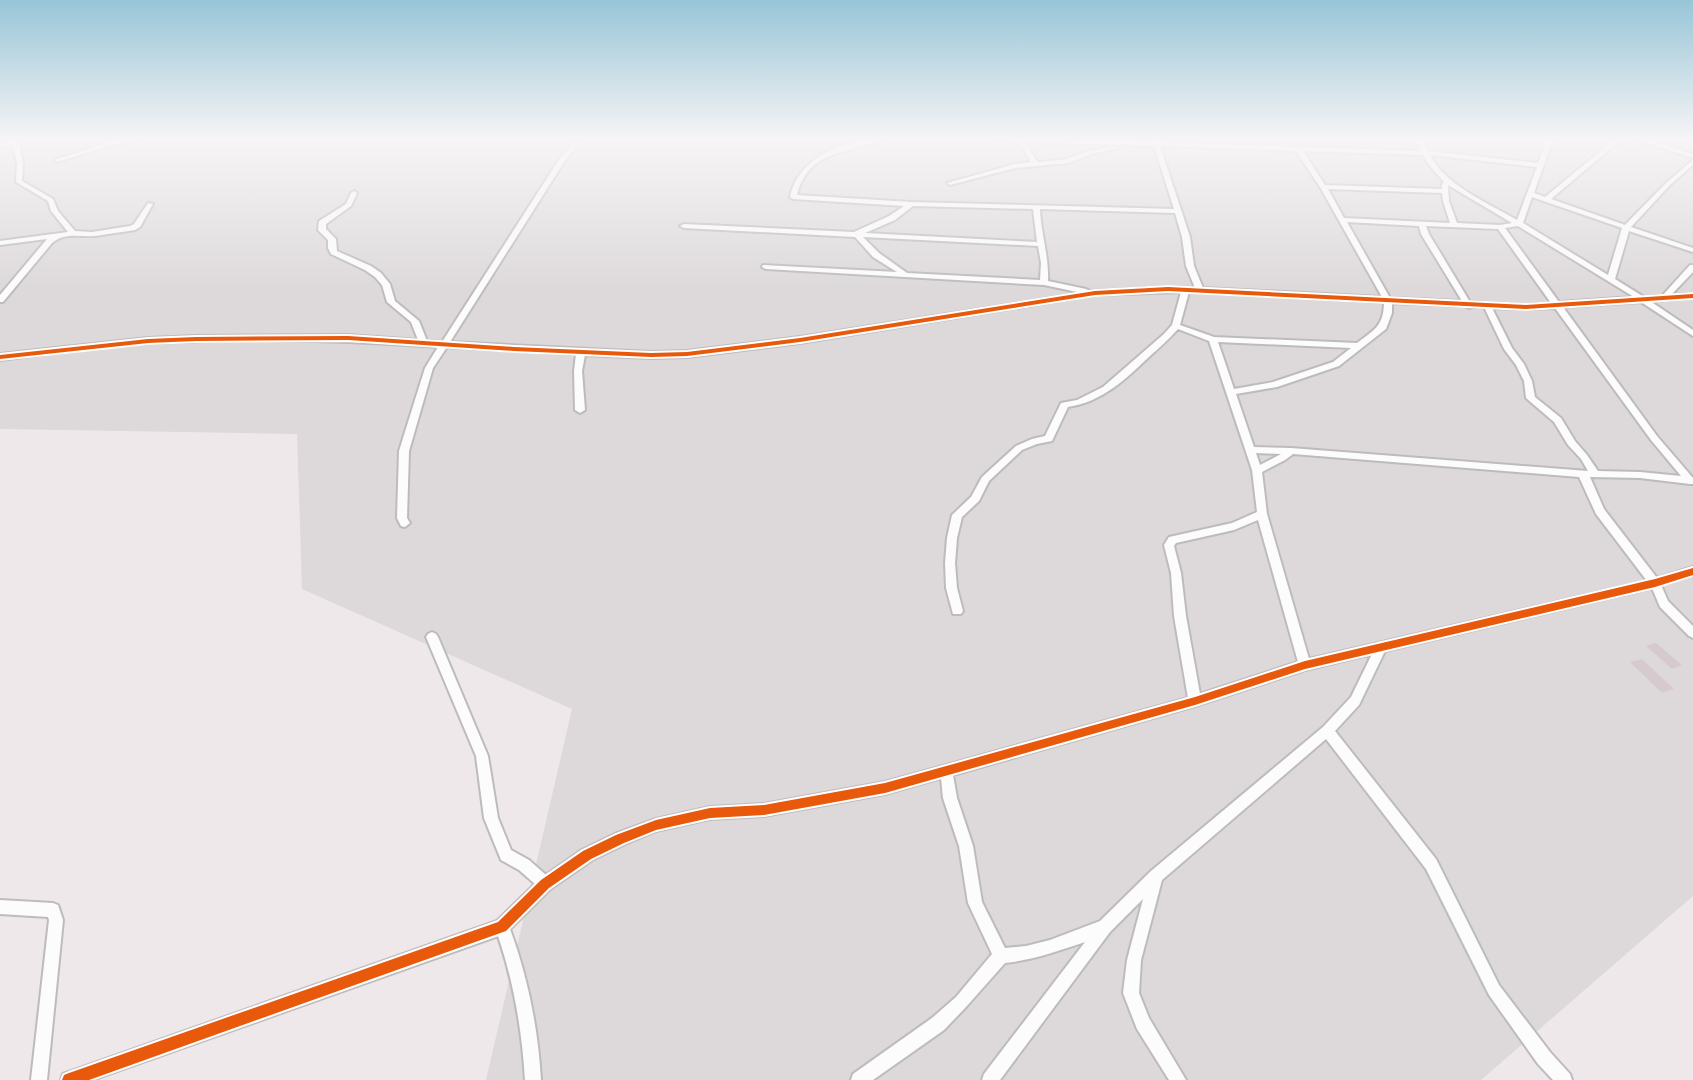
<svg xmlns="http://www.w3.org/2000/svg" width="1693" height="1080" font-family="Overpass,sans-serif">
	<rect width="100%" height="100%" fill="#eee8eb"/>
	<!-- residential -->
	<path fill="#ddd9db" d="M0,139H1693V896L1481,1080H486L572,709L302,589L297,434L0,429Z"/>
	<!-- construction -->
	<g fill="#d7cace">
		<path d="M1656,643L1682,665L1672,669L1646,646Z"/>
		<path d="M1642,659L1674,689L1662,693L1630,662Z"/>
	</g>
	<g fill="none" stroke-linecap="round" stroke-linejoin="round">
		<defs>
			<g id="minor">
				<path d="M12,139H18L19,142L23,164L22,181L53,199L58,211L75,231L92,232L130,226L134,224L148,203L153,204L140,227L135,230C122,232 108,234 95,236C79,237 65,232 52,243L3,302H0V295L47,239L0,245V241L68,232L51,211L48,201L16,182L17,164L13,145L0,148V144L12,141Z"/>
				<path d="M139,139L116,144L57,162L54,160L115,140Z"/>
				<path d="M576,139H583L564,162L450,342L651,352L687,351L800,337L1082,293L1044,285L766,269L762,267L763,265L897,272L873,257L855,237L684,228L680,226L684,224L854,232L889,216L904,206L793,199L790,197C798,157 845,139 882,139C849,155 809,148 797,195L911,202L1174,209L1154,146L1026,142L1035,159L1039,162L1067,159L1089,151L1114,146L1117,148L1092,154L1068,163L1015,168L950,185L947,183L1015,164L1031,162L1019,142L994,139L1153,142L1152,139H1158L1159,142L1421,151L1415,139H1421L1428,151L1538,163L1547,139H1553L1534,193L1545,197L1615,139H1622L1551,199L1625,225L1666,183L1693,160V165L1670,185L1631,227L1693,248V252L1629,231L1615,279L1644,297L1662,296L1690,265H1693V272L1671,295L1693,294V298L1650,301L1693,330V336L1641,302L1563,307L1657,436L1693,478V484H1690L1640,478L1590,477L1604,509L1657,578L1693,567V575L1661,585L1668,601L1693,626V638L1689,636L1660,607L1652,588L1385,651L1359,705L1335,731L1436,859L1499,985L1550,1052L1570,1074L1572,1080H1553L1538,1064L1489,995L1426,869L1326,739L1162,880L1141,960L1139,993L1149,1018L1186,1080H1169L1137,1029L1123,993L1127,960L1143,899L1110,932L1000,1080H982L984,1074L1085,942C1058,951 1033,960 1005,963L966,1007L944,1030L873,1080H851L853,1074L932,1018L956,997L992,954L968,903L959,846L943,798L941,778L885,794L764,816L710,819L656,831L625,844L592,860L550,889L510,929C528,978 538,1028 541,1080H525C522,1031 514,983 498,936L92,1080H61L63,1074L69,1072L497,921L535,884L519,870L501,860L499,855L484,818L476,756L426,637L428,634L432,632L436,634L438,637L488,756L498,818L511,850L529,860L546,875L582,850L615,834L656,819L710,807L764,804L885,782L1188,698L1174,616L1171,573L1164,545L1169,537L1232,523L1257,512L1252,470L1209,341L1178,329C1169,339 1160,347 1150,356C1126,379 1102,402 1068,407L1052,441L1037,444L1022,450L989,481L979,501L962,517L957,538L955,563L957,588L963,611L961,614H953L946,588L945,563L947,538L952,515L971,497L982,477L1016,446L1032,439L1045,436L1061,403L1077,400L1103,387L1164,334L1172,325L1181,292L1095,295L800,343L687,357L651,358L585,355L582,371L585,410L580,413L575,410L574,371L576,354L447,347L433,368L409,451L407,518L410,523L405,527L401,526L397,518L399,451L425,368L438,347C343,340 246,338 150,343C100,346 50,354 0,360V354L148,338L196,336L348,335L418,340L411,322L387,302L382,285L375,277L365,270L331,254L328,248V240L318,230L319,221L346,204L351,193L354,191L357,193L351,206L326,224V229L336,239L337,251L371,266L381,273L390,284L395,301L419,321L427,341L442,342L558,161ZM1160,146L1296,151L1320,187L1382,297L1203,288L1194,266L1190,237ZM1303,151L1423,155L1429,165L1444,182L1442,184V189L1325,185ZM1430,155L1537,167L1517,220C1488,203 1446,186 1430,155ZM1448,185L1512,223L1500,225L1457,223L1449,201ZM1328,189L1442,193L1443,201L1450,223L1344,218ZM1532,197L1622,228L1608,275L1523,223ZM913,206L1033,209L1037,242L865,233L895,220ZM1040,209L1175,213L1182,237L1186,266L1195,288L1168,287L1090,291L1086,289L1048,281C1049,255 1041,235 1040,209ZM1347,222L1419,226L1421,234L1462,301L1390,298ZM1426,226L1498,229L1551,303L1526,305L1470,302L1429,234ZM1518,226L1634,297L1559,302L1505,228ZM863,237L1038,246L1041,263L1040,280L907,273L879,253ZM1189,292L1384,302C1384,326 1374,330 1357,343L1214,337L1180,325ZM1392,303L1465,306L1469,308L1473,307H1484L1504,349L1516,365L1524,381L1526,398L1554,422L1568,445L1581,459L1588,471L1291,448L1254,447L1236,394L1277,387L1339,366L1386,329L1392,313ZM1492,308L1526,309L1555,308L1651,440L1681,476L1640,472L1598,471L1587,455L1575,441L1561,418L1535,397L1532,381L1524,364L1512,348ZM1218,342L1351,348L1333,362L1273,382L1234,389ZM1256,453L1281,454L1260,465ZM1293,454L1579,477L1596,514L1647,581L1309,659L1267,514L1262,472L1285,460ZM1258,520L1298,662L1200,694L1186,616L1181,573L1174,546L1176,543L1234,530ZM1372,654L1351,697L1323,727L1151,871L1100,921L1050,940L1026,946L1005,948L982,902L973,846L957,798L953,775L1195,706L1305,670Z"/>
				<path d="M1634,139H1645L1693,154V158Z"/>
				<path d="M0,900L53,903L58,905L63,920L47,1080H31L49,920L48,917L0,914Z"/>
			</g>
		</defs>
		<!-- minor casing -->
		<use href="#minor" stroke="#bebbbc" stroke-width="4"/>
		<!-- minor -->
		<use href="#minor" fill="#fcfcfc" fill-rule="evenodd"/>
		<defs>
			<g id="cycleway">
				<path d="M1168,287L1526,305L1693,294V298L1526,309L1168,291L1095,295L800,342L687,356L651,357L514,351L348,340L196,341L148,343L0,359V355L148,339L196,337L348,336L514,347L651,353L687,352L800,338L1095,291Z"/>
				<path d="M1693,568V575L1655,587L1305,669L1195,705L885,793L764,815L710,818L656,830L624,843L591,859L549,888L506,931L89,1080H62L64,1075L69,1073L498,922L541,880L583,851L616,835L656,820L710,808L764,805L885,783L1195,697L1305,661L1655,579Z"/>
			</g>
		</defs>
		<!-- cycleway casing -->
		<use href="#cycleway" stroke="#fff" stroke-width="4"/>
		<!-- cycleway -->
		<use href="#cycleway" fill="#e8590c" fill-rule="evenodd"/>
	</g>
	<!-- sky -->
	<linearGradient id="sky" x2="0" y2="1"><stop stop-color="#98c5d7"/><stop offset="0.48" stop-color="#f7f5f6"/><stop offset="1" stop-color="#f7f5f6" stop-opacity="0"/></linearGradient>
	<rect width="1693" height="291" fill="url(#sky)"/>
</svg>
